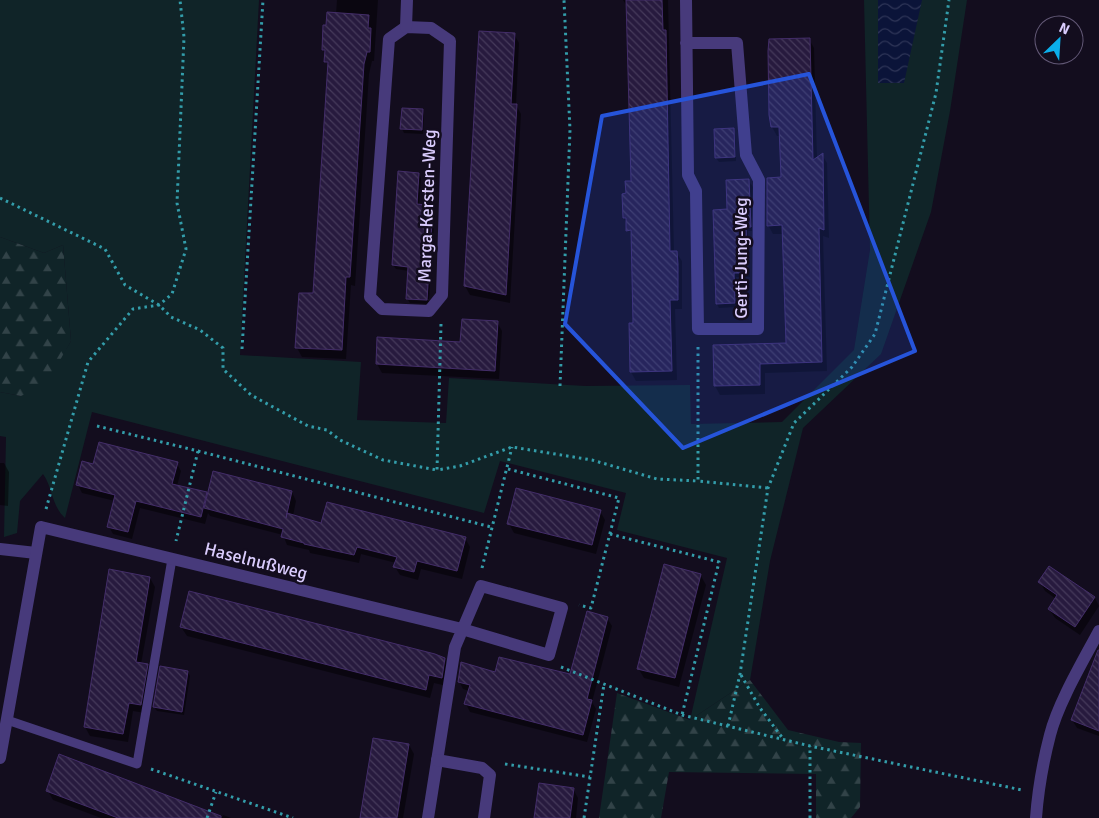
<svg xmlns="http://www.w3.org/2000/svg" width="1099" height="818" font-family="Signika,sans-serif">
	<defs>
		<pattern id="forest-firs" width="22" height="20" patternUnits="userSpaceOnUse" patternTransform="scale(1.25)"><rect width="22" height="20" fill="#102428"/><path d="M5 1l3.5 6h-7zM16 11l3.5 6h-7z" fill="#324348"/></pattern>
		<pattern id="water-waves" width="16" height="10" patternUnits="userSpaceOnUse" patternTransform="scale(1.25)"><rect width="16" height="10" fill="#0b1439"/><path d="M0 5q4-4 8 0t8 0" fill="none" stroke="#2e3557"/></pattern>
		<pattern id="building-back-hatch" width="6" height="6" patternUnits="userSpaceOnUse" patternTransform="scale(1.25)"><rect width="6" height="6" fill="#271a3e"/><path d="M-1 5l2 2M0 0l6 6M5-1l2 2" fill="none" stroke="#463a5b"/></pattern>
	</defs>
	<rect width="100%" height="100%" fill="#130d1e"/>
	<!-- green -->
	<path fill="#102428" d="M0,0H259L240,355L361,362L357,420L446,423L449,378L585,386L690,385L691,424L782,422L854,350L870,250L864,0H967L950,111L931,212L881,354L803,428L770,561L750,680L690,720L727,558L617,530L626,493L500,461L484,513L92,412L65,518C51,505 53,488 43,474L20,501L17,533L4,537L6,437L0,436V392L21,396L61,357L71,341L63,245L44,253L0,237Z"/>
	<!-- forest -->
	<g fill="url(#forest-firs)">
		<path d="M0,237L44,253L63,245L71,341L52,374L39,387L21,396L0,392Z"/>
		<path d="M750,680L788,730L839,742L861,743L860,807L851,818H816V774L669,772L661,818H599L617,693L690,720Z"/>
	</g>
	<!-- water -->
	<path fill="url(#water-waves)" d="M878,0H922L904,83H878Z"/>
	<!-- shadow -->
	<g fill="#0007">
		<path d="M337,0H378L374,61H372L369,74L355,286L351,285L346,359L302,357L297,348L314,295L329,68L323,49L327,26L336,14Z"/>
		<path d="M623,0H668L674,252H676L682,261V309H675L677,380L636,381L631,372L634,324L633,239L624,218L627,195L632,182L628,8Z"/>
		<path d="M514,34L519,43L516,105L521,114L510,303L470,295L465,286Z"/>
		<path d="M809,39L814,48L817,158L822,155L827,163L829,238L823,236L827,371L765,373V394L720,395L715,386L787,344L784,234H773L768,225L782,178L781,136H777L772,127Z"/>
		<path d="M422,110L424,115L423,134L404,133L402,129Z"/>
		<path d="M733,130L735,134L736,161L719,162L716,158Z"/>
		<path d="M418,174L421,178L419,206L432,207L435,211L429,299L408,298V300L407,299L409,271L396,269L393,265Z"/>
		<path d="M748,180L753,187L752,231H748L750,277H736L737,307L719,308L717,304L729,210Z"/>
		<path d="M408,300L429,301V304L410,303Z"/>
		<path d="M497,322L502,331L499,379L382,373L377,364L461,343Z"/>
		<path d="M0,463H4L9,472L8,506L0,505Z"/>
		<path d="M177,464L181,471L177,486L207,494L208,496L292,492L296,501L293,516L322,524L465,538L470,547L462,579L421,569L418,580L400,575L395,567L396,563L361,554L359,563L310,553L309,550L287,545L283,535L210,516L208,513L205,524L140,508L132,539L113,534L109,527L115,501L82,493L78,485L94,466Z"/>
		<path d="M600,511L605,520L596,554L514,533L509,524Z"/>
		<path d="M1050,568L1095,598L1099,606L1080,635L1055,618L1049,609L1056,599L1045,591L1040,582Z"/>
		<path d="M701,576L706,585L679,687L644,678L638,668Z"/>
		<path d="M150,578L155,587L141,664L147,665L152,674L145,713L133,711L128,742L90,736L85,727Z"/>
		<path d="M607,618L612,626L592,702L596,709L587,742L470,712L466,704L469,691L463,689L459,681L496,673L571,676Z"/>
		<path d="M181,627L444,659L449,668L447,686L434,683L430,698L187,636Z"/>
		<path d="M1099,658V736L1077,728L1072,720Z"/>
		<path d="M188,672L190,676L184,715L157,711L154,707Z"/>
		<path d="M409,745L414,754L403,818H362Z"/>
		<path d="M60,756L222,817L223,815L231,818H101L53,800L48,791Z"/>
		<path d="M573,789L578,798L576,818H535Z"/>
	</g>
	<!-- building -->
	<g fill="url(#building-back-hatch)" stroke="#432d69">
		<path d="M626,0H662L663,30H666L670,251H677L678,264V300H670L672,371L630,372L629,323H633L631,230L626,231V218H623L622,194L626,193L625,181H631Z"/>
		<path d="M327,12L369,15L368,28H371L370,52H367L364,64L350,277H346L342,350L295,348L299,293H313L328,62H324L325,50H322L323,25H326Z"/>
		<path d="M479,31L515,33L511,104H517L506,295L464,286Z"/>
		<path d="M810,38L813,160L823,153L824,230L819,228L822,362L760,364V385L714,386L713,345L786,343L782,225L767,226V178L781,177L779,127H771L769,115L768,51L769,39Z"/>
		<path d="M402,108L423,109L422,130L400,129Z"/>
		<path d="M734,128L735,157L715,158L714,129Z"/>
		<path d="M398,171L419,173L417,204L433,206L427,300L406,299L408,267L392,265Z"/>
		<path d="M749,179L751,227H746L748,273H734L735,303L716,304L713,210L727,209L726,180Z"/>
		<path d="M462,319L498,321L495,371L376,364L377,337L460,342Z"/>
		<path d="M99,442L178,462L172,484L207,492L201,517L136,501L128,532L107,527L115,495L76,485L82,461L93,464Z"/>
		<path d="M213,471L292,491L286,518L287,513L321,523L327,502L466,537L457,571L417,561L414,572L393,567L397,557L357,547L354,555L304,544V543L281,537L283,529L204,508Z"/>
		<path d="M516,488L601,510L592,545L507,524Z"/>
		<path d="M664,564L701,574L675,678L637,669Z"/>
		<path d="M1049,566L1095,597L1075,627L1048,609L1057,595L1038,582Z"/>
		<path d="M109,569L150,577L136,662L148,664L141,705L129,703L123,734L84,727Z"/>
		<path d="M189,591L435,654L445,658L442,678L429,675L426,690L180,627Z"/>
		<path d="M587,611L608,617L587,699L592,700L583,735L464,704L470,685L458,682L461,662L495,672L499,657L570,674Z"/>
		<path d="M1098,650H1099V731L1071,720Z"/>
		<path d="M160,666L188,671L182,712L153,707Z"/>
		<path d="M373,738L409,744L397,818H360Z"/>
		<path d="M59,754L221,816V818H118L46,791Z"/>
		<path d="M539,783L574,788L570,818H534Z"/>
	</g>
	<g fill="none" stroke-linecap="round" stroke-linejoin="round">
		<!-- path -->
		<g stroke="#339daa" stroke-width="3" stroke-dasharray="2.5 4" stroke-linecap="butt">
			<path d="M0,198L105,249L125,285L159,305L171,317L200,330L223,348V369L251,395L308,426L327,430L340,440L383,460L437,470"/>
			<path d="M441,324L437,470L460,466L512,447L592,460L657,479L698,481"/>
			<path d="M698,347V481L768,488"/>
			<path d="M242,349L263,0"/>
			<path d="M560,386L570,130L564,0"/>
			<path d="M97,426L198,451L176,541"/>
			<path d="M198,451L491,527"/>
			<path d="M508,469L619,498L591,608L579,605"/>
			<path d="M46,509L88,362L133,309L159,305L172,294L186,249L177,203L184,37L180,0"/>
			<path d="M610,534L719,562L682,715"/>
			<path d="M482,568L512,447"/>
			<path d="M561,667L682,715L810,746L1022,790"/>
			<path d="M741,675L760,708L784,740"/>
			<path d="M728,726L740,674L768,488L794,423L852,367L875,334L936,93L949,0"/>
			<path d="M505,764L590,777"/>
			<path d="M151,769L293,818"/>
			<path d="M207,818L216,792"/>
			<path d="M584,818L604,684"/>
			<path d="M810,818V746"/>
		</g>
		<!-- lane -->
		<path stroke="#473a7b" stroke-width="9" d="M7,720L137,764L172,559"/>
		<!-- street -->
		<g stroke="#473a7b" stroke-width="12">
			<path d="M686,0L688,175L696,191L698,329H758L759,180L746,155L737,43H686"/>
			<path d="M406,27L431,28L450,41L442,295L429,311L382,309L370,297L389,39Z"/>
			<path d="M406,27L407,0"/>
			<path d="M0,549L36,553"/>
			<path d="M0,758L41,527L462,629L549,655L562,608L481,586L455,647L428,818"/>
			<path d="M437,760L482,768L490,775L484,818"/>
			<path d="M1036,818C1038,790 1043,762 1050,735C1058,703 1083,661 1099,631"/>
		</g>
	</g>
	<!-- marked area -->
	<path fill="#2654da" fill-opacity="0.2" stroke="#2654da" stroke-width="4" stroke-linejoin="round" d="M809,74L915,351L683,448L565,324L602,116Z"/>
	<g text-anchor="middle" stroke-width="5" stroke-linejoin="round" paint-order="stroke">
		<!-- street labels -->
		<g font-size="18" fill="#daccfd" stroke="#130d1e">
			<text transform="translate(427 206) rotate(-88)" y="6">Marga-Kersten-Weg</text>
			<text transform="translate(741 258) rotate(-90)" y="6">Gerti-Jung-Weg</text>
			<text transform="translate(256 561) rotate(14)" y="6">Haselnußweg</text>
		</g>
	</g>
	<!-- north arrow -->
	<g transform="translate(1059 40) rotate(25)"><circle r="24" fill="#130d1e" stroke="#635977"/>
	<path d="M0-4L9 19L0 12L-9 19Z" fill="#0baeea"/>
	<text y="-8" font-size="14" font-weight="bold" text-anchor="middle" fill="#daccfd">N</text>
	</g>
</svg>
